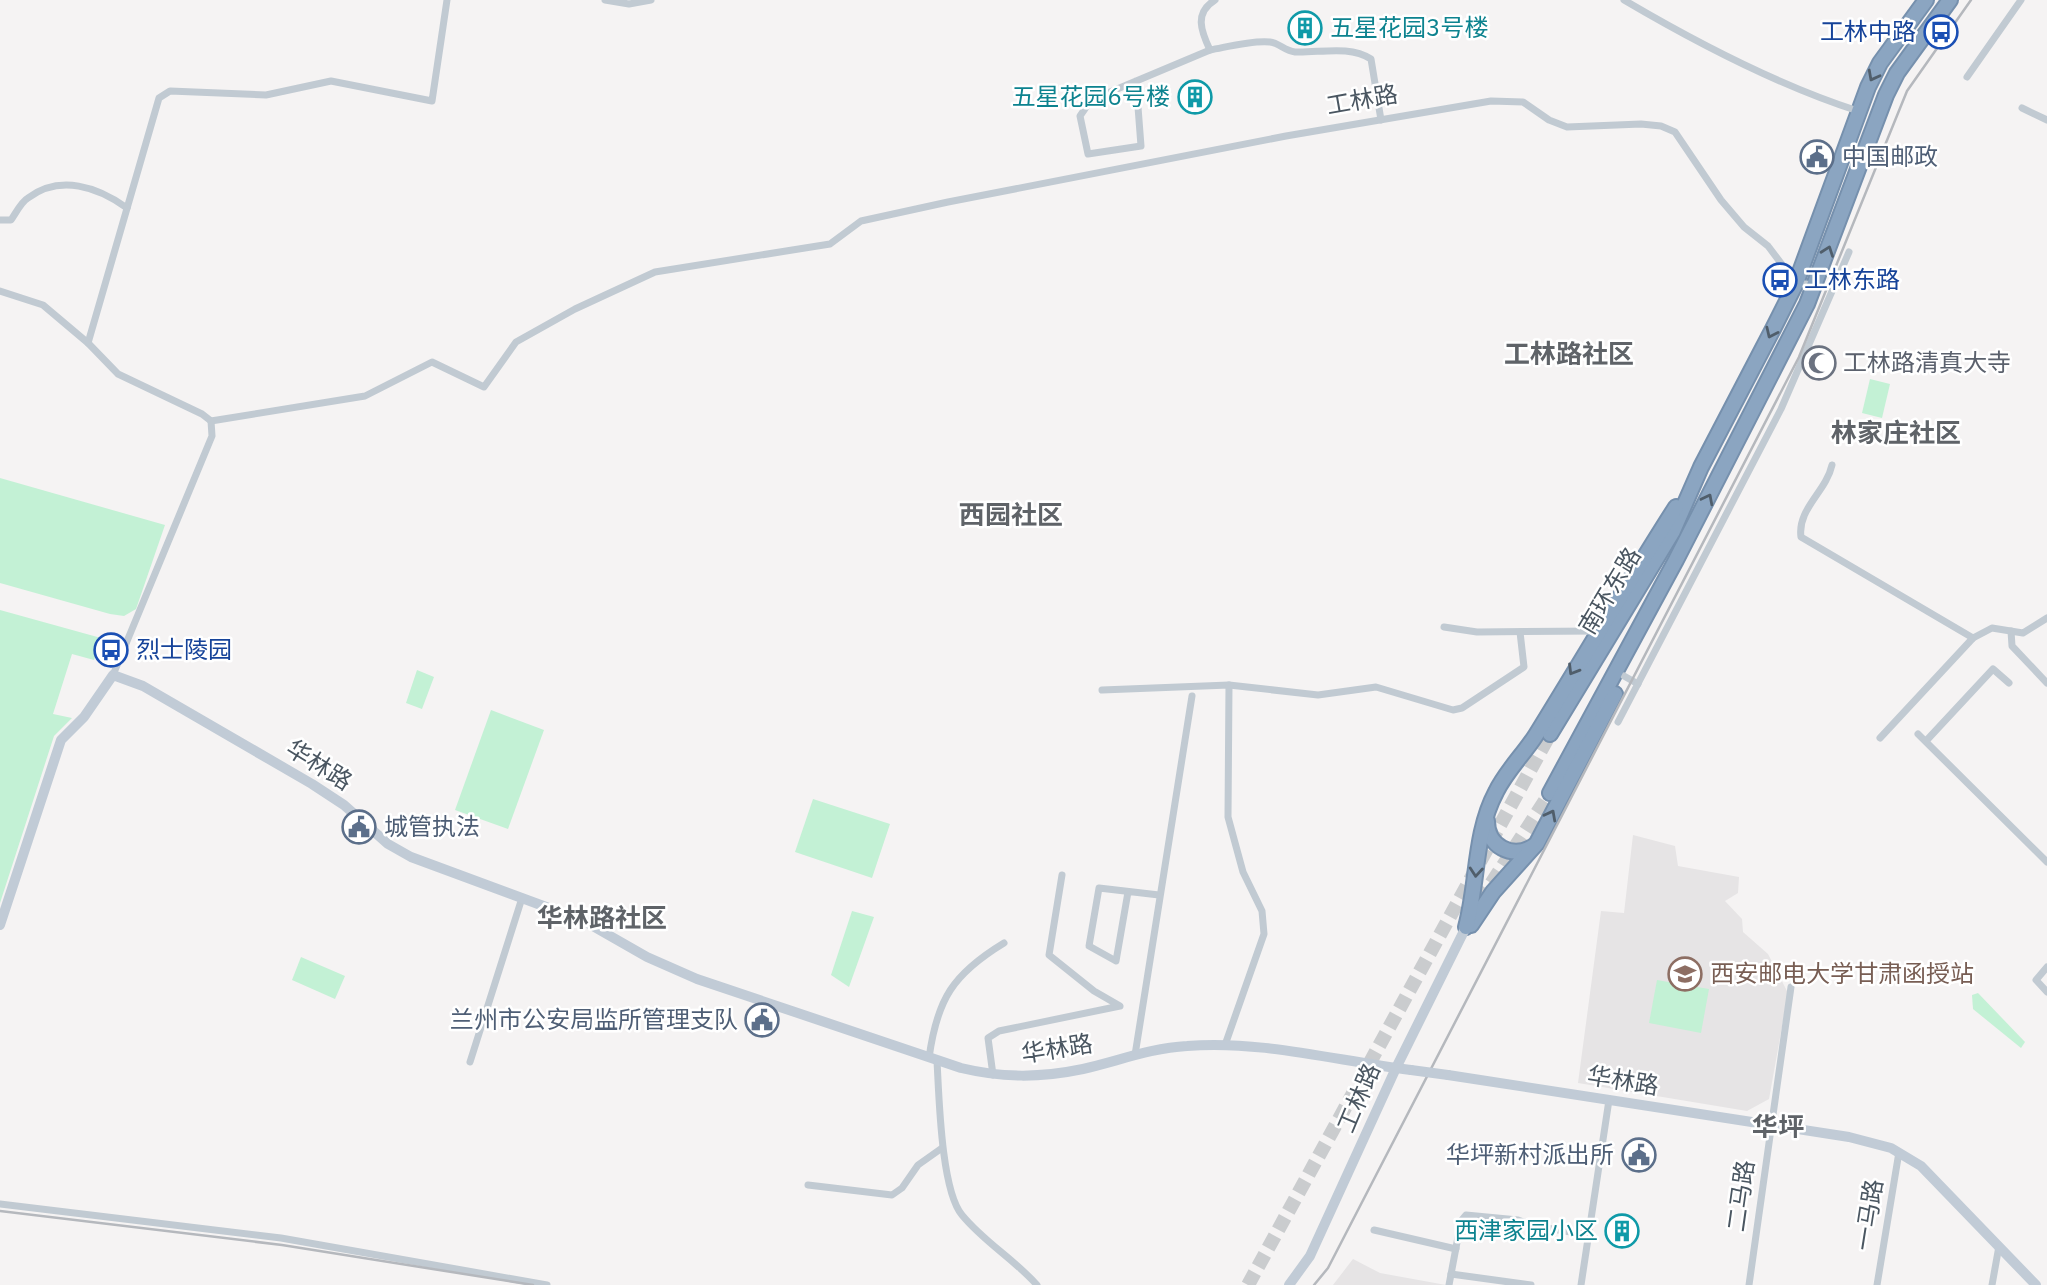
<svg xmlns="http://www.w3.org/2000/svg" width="2047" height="1285" font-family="'IBM Plex Sans','Noto Sans SC',sans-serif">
	<rect width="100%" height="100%" fill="#f5f3f3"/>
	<!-- education -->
	<g fill="#e6e4e5">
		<path d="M1633,835L1675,846L1678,866L1739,877L1738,893L1725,901L1742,919L1743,932L1768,954L1788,993L1769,1099L1747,1111L1578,1083L1601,911L1624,913Z"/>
		<path d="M1353,1259L1380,1273L1446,1285H1333Z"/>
	</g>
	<!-- green -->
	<g fill="#c3f1d5">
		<path d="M1870,379L1890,384L1882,418L1862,413Z"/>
		<path d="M0,478L165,525L136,609L124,616L110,614L0,583Z"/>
		<path d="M0,610L101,638L94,660L72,654L53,714L72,718L54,736L0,903Z"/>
		<path d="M417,670L434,677L422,709L406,703Z"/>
		<path d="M491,710L544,730L508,829L455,810Z"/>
		<path d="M813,799L890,824L872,878L795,852Z"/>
		<path d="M852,911L874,917L849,987L831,975Z"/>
		<path d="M301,957L345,976L335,999L292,980Z"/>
		<path d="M1657,980L1709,989L1701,1033L1649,1023Z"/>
		<path d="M1978,993L2025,1042L2021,1048L1973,1009L1972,995Z"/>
	</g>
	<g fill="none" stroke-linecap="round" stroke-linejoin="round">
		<!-- highway-tunnel -->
		<g stroke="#caccce" stroke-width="14" stroke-dasharray="14 7" stroke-linecap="butt">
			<path d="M1480,901L1550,793"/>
			<path d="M1248,1285L1550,734"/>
		</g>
		<defs>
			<g id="highway">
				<path d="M1550,734L1673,531L1701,467L1773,329L1796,283L1868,87L1880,63L1926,0"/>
				<path d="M1550,793L1676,560L1807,304L1886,95L1897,73L1950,0"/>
				<path d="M1487,821C1487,846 1512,860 1534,846"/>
				<path d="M1471,925L1493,892L1537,843L1615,694"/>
				<path d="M1466,927C1478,883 1474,833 1496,792C1506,771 1524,754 1536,735C1583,659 1628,582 1676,507"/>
			</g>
		</defs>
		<!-- highway casing -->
		<use href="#highway" stroke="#7690ad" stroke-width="18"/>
		<!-- street -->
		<g stroke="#c1cad2" stroke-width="7">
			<path d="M447,0L432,101L331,81L266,95L170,91L159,98L88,343L118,374L202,414L211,421L365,396L432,362L484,387L516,342L575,309L655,272L830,244L861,221L948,202L1286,136L1491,101L1523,102L1549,120L1567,127L1641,124L1661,126L1675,132L1721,200L1744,227L1768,246L1796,283L1814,285"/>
			<path d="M605,0L629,4L651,0"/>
			<path d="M1624,0C1697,43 1777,85 1858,111"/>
			<path d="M1210,50C1201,31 1194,13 1215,0"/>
			<path d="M1967,77L2021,0"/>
			<path d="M1136,81L1141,146L1088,154L1080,116L1091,100L1210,50C1227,47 1252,40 1270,42C1279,43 1285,51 1295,52C1320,53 1349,45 1371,59L1381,120"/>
			<path d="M2022,108L2047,120"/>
			<path d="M0,220H11C16,213 21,202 28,198C60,174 98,187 127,208"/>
			<path d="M0,291L43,305L88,343"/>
			<path d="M1832,465C1826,492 1797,509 1801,537L1973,638"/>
			<path d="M1444,627L1477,632L1598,631"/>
			<path d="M2011,631L2012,646L2047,683"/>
			<path d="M113,675L212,436L211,421"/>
			<path d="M1624,676L1638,684"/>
			<path d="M1102,690L1229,685L1318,695L1376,687L1453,710L1462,708L1524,667L1520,632"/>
			<path d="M1618,722L1781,409L1849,252"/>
			<path d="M1918,734L2047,862"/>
			<path d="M1880,738L1973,638L1992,628L2023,633L2047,618"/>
			<path d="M1926,741L1993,669L2009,683"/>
			<path d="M1128,892L1116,961L1089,946L1099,888L1159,895"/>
			<path d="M2047,967L2036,980L2047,992"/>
			<path d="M1225,1045L1264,934L1262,911L1243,872L1228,817L1229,685"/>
			<path d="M1135,1055L1192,696"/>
			<path d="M929,1058C937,999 953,974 1004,943"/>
			<path d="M937,1061C939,1095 941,1190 962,1215C984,1242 1014,1259 1037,1285"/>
			<path d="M470,1062L522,898"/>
			<path d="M993,1075L988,1038L999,1031L1120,1006L1094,991L1049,955L1062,875"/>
			<path d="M808,1185L892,1195L902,1188L918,1165L942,1148"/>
			<path d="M0,1204L281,1238L547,1285"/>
			<path d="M1374,1230L1456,1249"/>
			<path d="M1451,1274L1531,1285"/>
			<path d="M1449,1285L1461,1221L1466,1215L1518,1220L1534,1226L1589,1235"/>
			<path d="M1581,1285L1609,1100"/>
			<path d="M1749,1285L1791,987"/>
			<path d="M1877,1285L1899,1152"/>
			<path d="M1992,1285L1999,1246"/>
		</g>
		<!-- secondary -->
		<g stroke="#c1cbd6" stroke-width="10">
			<path d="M0,925L61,740L84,717L113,675L143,686L312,784L344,805L388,844L411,857L584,921L647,957L697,979L961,1068C1003,1078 1040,1078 1083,1069C1118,1061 1151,1048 1187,1046C1262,1040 1337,1061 1411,1070"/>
			<path d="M1448,1075L1849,1137L1891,1148L1921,1166L2036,1285"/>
			<path d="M1289,1285L1310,1256L1396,1068L1466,927"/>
		</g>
		<!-- highway -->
		<use href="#highway" stroke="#8ba5c1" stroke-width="14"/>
		<!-- rail -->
		<g stroke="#b5b8bd" stroke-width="2.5">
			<path d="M0,1211L282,1245L533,1285"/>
			<path d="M1314,1285L1328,1268L1799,357L1907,91L1971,0"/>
		</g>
		<!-- secondary-bridge -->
		<path stroke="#c1cbd6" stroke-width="10" d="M1411,1070L1448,1075"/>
	</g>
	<!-- one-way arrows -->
	<defs><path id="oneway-chevron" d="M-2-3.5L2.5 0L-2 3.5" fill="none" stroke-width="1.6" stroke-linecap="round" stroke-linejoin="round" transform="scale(1.75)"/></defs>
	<g stroke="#505e6b">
		<use href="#oneway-chevron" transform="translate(1873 76) rotate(118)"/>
		<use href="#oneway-chevron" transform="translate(1828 251) rotate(-70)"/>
		<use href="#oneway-chevron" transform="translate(1771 333) rotate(115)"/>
		<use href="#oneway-chevron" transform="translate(1708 499) rotate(-63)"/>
		<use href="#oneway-chevron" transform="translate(1573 670) rotate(121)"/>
		<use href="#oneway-chevron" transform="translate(1551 815) rotate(-62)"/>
		<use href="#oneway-chevron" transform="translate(1476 872) rotate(95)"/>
	</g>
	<!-- icons -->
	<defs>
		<symbol id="building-ring" viewBox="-11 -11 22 22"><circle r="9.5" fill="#fff" stroke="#0f9aa8" stroke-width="1.5"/><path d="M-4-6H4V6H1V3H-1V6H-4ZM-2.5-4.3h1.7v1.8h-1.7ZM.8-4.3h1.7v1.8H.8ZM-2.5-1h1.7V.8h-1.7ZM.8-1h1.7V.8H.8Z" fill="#0f9aa8"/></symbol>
		<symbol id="bus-ring" viewBox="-11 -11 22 22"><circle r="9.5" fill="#fff" stroke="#1a4fb4" stroke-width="1.5"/><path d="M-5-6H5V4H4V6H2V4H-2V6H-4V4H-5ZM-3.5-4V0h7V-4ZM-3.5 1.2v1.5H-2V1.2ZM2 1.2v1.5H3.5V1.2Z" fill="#1a4fb4"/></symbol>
		<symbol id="civic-ring" viewBox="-11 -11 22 22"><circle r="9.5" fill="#fff" stroke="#5c6f8a" stroke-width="1.5"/><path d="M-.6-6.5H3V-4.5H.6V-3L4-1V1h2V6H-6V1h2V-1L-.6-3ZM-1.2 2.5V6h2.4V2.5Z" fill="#5c6f8a"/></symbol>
		<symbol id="mosque-ring" viewBox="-11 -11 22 22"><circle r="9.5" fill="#fff" stroke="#6b7280" stroke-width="1.5"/><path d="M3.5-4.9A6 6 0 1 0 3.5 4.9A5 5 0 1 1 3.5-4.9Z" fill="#6b7280"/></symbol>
		<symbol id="university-ring" viewBox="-11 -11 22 22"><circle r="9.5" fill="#fff" stroke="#8d6e63" stroke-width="1.5"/><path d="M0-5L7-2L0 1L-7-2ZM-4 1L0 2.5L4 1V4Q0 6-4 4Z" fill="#8d6e63"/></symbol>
	</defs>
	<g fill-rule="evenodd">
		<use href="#building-ring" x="1286" y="9" width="38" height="38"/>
		<use href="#bus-ring" x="1922" y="13" width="38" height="38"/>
		<use href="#building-ring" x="1176" y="78" width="38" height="38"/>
		<use href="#civic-ring" x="1798" y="138" width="38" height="38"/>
		<use href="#bus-ring" x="1761" y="261" width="38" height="38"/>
		<use href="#mosque-ring" x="1800" y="344" width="38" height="38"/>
		<use href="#bus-ring" x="92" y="631" width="38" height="38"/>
		<use href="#civic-ring" x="340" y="808" width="38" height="38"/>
		<use href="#university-ring" x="1666" y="955" width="38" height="38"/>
		<use href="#civic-ring" x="743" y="1001" width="38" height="38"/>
		<use href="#civic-ring" x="1620" y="1136" width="38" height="38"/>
		<use href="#building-ring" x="1603" y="1212" width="38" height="38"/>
	</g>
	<g text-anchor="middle" stroke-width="5" stroke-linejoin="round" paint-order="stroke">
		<!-- culture labels -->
		<g font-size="24" fill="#0d838f" stroke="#fff" text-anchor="end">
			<text x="1330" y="36" text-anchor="start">五星花园3号楼</text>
			<text x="1170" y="105">五星花园6号楼</text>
			<text x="1598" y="1239">西津家园小区</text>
		</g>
		<!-- transit labels -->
		<g font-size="24" fill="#164399" stroke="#fff" text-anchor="start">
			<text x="1916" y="40" text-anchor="end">工林中路</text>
			<text x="1804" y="288">工林东路</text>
			<text x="136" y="658">烈士陵园</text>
		</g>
		<!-- street labels -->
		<g font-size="24" fill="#4a5661" stroke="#fff">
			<text transform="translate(1362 100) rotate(-10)" y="8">工林路</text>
			<text transform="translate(1610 591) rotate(-59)" y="8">南环东路</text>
			<text transform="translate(319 765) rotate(32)" y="8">华林路</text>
			<text transform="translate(1057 1049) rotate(-9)" y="8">华林路</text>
			<text transform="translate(1623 1081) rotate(9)" y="8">华林路</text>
			<text transform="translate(1359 1098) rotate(-67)" y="8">工林路</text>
			<text transform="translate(1741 1196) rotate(-82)" y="8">二马路</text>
			<text transform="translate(1869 1215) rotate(-81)" y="8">一马路</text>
		</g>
		<!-- service labels -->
		<g font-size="24" fill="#4e5e75" stroke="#fff" text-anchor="start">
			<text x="1842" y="165">中国邮政</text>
			<text x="384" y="835">城管执法</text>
			<text x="738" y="1028" text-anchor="end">兰州市公安局监所管理支队</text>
			<text x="1614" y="1163" text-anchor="end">华坪新村派出所</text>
		</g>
		<!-- worship labels -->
		<g font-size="24" fill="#5b616d" stroke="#fff" text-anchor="start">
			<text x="1843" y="371">工林路清真大寺</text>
		</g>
		<!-- education labels -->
		<g font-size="24" fill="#785e54" stroke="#fff" text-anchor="start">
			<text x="1710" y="982">西安邮电大学甘肃函授站</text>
		</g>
		<!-- neighbourhood labels -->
		<g font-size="26" font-weight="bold" fill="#5f6368" stroke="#fff">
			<text x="1569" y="363">工林路社区</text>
			<text x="1896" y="442">林家庄社区</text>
			<text x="1011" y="524">西园社区</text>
			<text x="602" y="927">华林路社区</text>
			<text x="1778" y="1136">华坪</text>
		</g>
	</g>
</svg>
